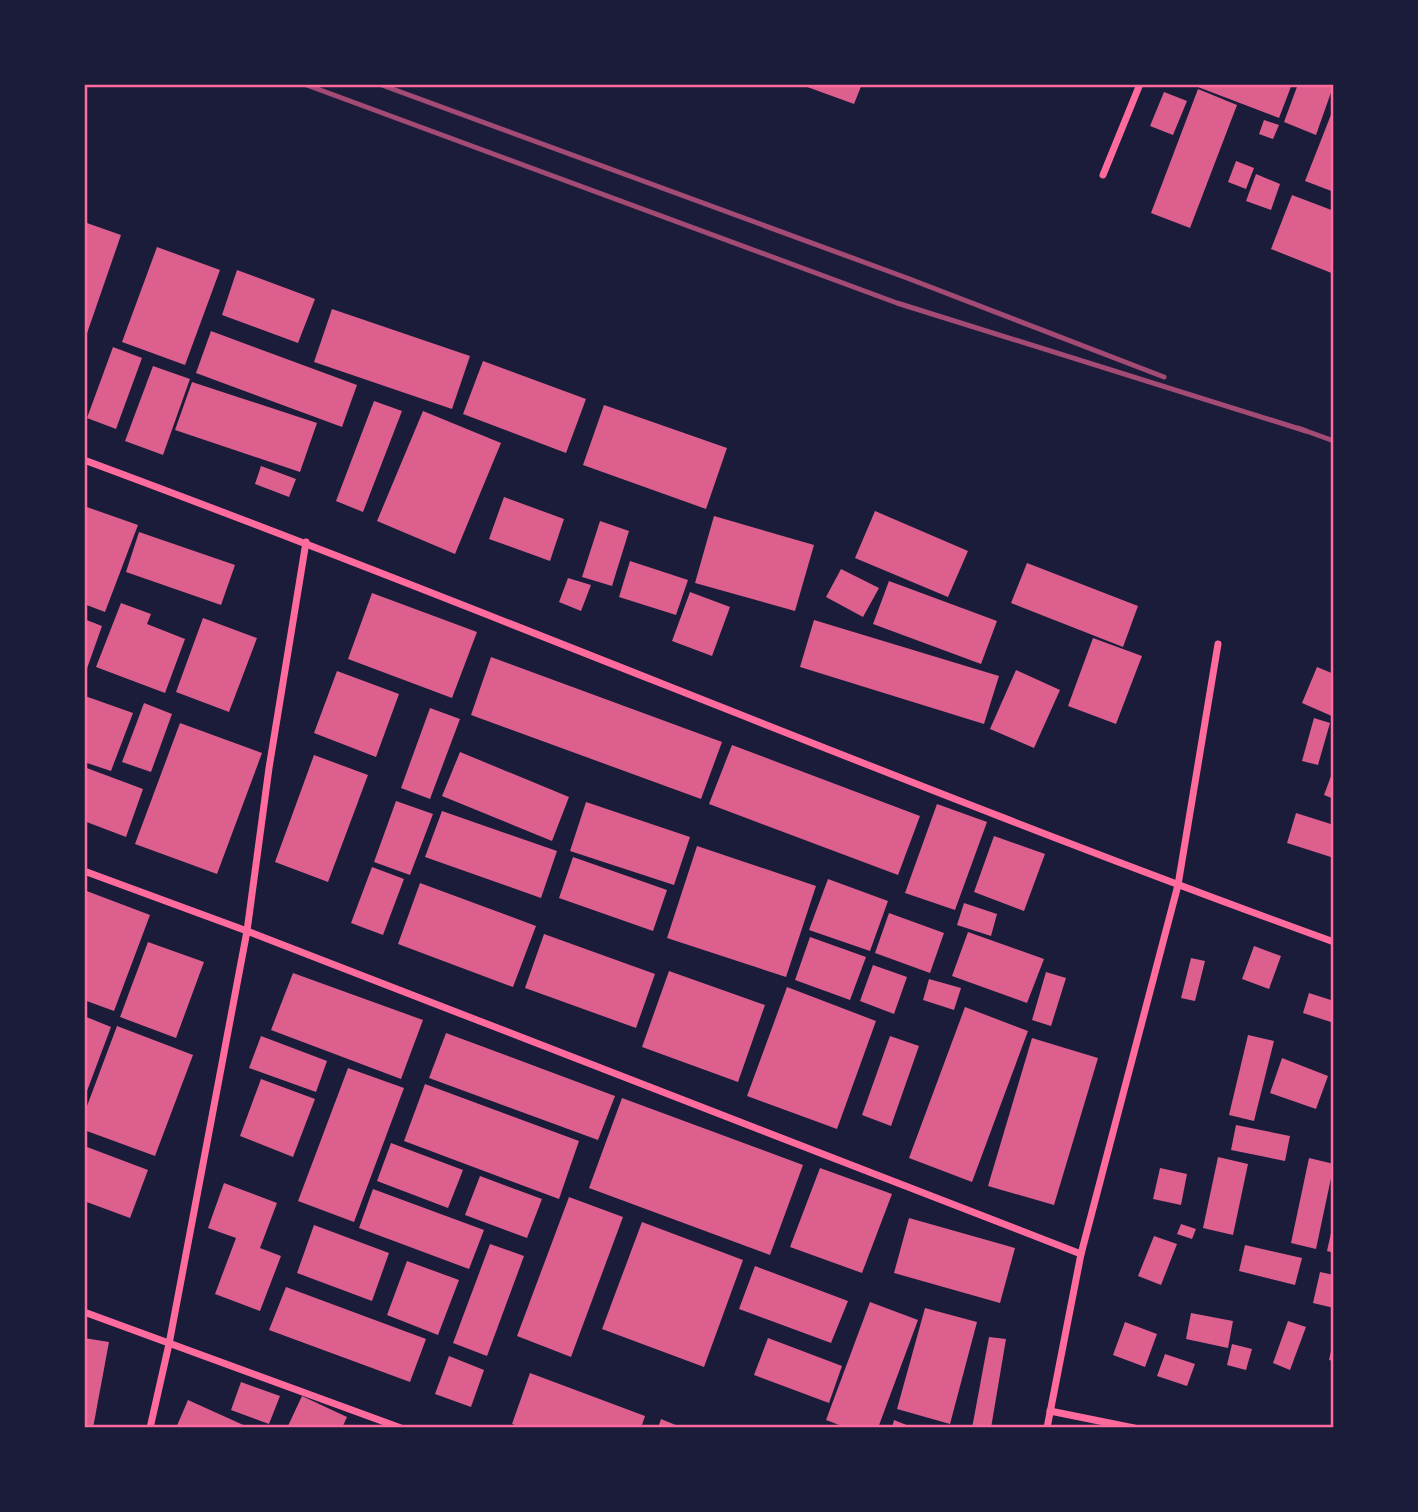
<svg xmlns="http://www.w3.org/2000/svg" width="1418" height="1512" font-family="Inter,sans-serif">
	<rect width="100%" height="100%" fill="#1b1b3a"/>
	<!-- building -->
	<g fill="#dd5f8e">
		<path d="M799,84H862L854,104Z"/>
		<path d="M1190,84H1292L1279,118Z"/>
		<path d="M1298,84H1334L1316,135L1284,122Z"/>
		<path d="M1198,89L1237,105L1190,228L1151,213Z"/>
		<path d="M1164,92L1187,101L1173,135L1150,126Z"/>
		<path d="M1334,107V192L1305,181Z"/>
		<path d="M1264,120L1279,125L1273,139L1259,134Z"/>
		<path d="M1236,161L1254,168L1246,189L1228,182Z"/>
		<path d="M1256,174L1280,184L1271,210L1246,201Z"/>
		<path d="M1292,195L1334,211V274L1271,249Z"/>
		<path d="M84,222L121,235L84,342Z"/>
		<path d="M157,247L220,270L185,365L122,342Z"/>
		<path d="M237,270L315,299L298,343L222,315Z"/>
		<path d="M332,309L470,356L452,409L314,362Z"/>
		<path d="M211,331L357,385L342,427L196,373Z"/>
		<path d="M113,347L142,358L116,429L87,418Z"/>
		<path d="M483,361L586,399L566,453L463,414Z"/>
		<path d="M153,366L190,379L163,455L125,441Z"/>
		<path d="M192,382L317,423L300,472L175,430Z"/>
		<path d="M374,401L402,411L363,512L336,501Z"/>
		<path d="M604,405L727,448L706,509L583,465Z"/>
		<path d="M423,411L501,443L455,554L377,521Z"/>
		<path d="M261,466L296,479L289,497L255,484Z"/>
		<path d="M504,497L564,519L550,561L489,539Z"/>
		<path d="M84,506L138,525L105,612L84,604Z"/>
		<path d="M875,511L968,551L948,597L855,558Z"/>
		<path d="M714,516L814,545L795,611L695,583Z"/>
		<path d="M600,521L629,531L612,586L582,577Z"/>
		<path d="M139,532L235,565L221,605L126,572Z"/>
		<path d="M630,561L688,580L676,615L619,597Z"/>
		<path d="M1027,563L1138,606L1123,647L1011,603Z"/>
		<path d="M841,569L879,588L863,617L826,597Z"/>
		<path d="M568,578L591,585L581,611L559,602Z"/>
		<path d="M889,581L997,621L981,664L873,624Z"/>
		<path d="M690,592L730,607L712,656L672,641Z"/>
		<path d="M372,593L477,632L452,698L348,659Z"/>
		<path d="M121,603L151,614L147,624L185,639L165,693L96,667Z"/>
		<path d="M203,618L257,638L229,712L176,692Z"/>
		<path d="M84,619L102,626L84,677Z"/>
		<path d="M814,620L999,676L984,724L800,667Z"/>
		<path d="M1093,638L1142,656L1116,724L1068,706Z"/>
		<path d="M491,657L722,742L701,799L471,715Z"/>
		<path d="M1317,667L1334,674V717L1302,703Z"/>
		<path d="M1016,670L1060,690L1034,748L990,729Z"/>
		<path d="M337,671L399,694L376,757L314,733Z"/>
		<path d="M85,696L133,713L111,771L84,762Z"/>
		<path d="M144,703L172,714L151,772L122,762Z"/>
		<path d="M430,708L460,719L430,799L401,788Z"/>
		<path d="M1314,718L1330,723L1318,765L1302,761Z"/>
		<path d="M180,723L262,753L217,874L135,844Z"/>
		<path d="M732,745L920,816L898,875L709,804Z"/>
		<path d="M460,752L569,797L552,841L442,796Z"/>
		<path d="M314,755L368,775L328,882L275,862Z"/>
		<path d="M84,767L143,789L126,837L84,821Z"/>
		<path d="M1334,768V799L1324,795Z"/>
		<path d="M396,801L433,814L410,875L374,862Z"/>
		<path d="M586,802L690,837L674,885L570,851Z"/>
		<path d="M937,804L987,822L955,910L905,893Z"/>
		<path d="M442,811L557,851L541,898L425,857Z"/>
		<path d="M1296,813L1334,825V858L1287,843Z"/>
		<path d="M994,836L1045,854L1024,911L974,892Z"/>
		<path d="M697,846L816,886L786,977L667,938Z"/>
		<path d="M573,857L667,890L653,931L559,898Z"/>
		<path d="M372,867L404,879L383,935L351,923Z"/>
		<path d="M828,879L888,901L870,951L809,930Z"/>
		<path d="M420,883L536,926L513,987L398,944Z"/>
		<path d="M84,890L150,915L114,1011L84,1000Z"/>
		<path d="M964,903L997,914L991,936L957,925Z"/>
		<path d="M889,913L944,933L930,973L875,953Z"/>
		<path d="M968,932L1044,959L1027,1003L952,976Z"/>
		<path d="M544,934L655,974L636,1028L525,988Z"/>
		<path d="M810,937L866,957L850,1000L795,980Z"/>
		<path d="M148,942L204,962L176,1038L120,1017Z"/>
		<path d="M1254,946L1281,956L1269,989L1242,979Z"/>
		<path d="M1191,958L1205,961L1195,1001L1181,998Z"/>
		<path d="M873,965L907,977L894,1014L860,1001Z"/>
		<path d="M669,971L765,1005L738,1082L642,1047Z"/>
		<path d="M1046,972L1066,978L1051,1026L1032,1020Z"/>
		<path d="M293,973L423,1020L401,1079L271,1030Z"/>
		<path d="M929,979L961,988L954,1010L923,1000Z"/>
		<path d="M787,987L876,1021L837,1129L747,1096Z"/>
		<path d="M1309,993L1334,1001V1023L1303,1013Z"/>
		<path d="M965,1007L1028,1031L972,1182L909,1158Z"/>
		<path d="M84,1016L111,1027L84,1099Z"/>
		<path d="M117,1026L193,1055L155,1156L84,1130V1114Z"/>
		<path d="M446,1033L615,1096L598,1140L429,1078Z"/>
		<path d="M1248,1035L1274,1041L1254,1121L1229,1115Z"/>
		<path d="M261,1036L327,1061L316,1092L249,1068Z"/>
		<path d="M890,1036L919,1046L891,1126L862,1115Z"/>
		<path d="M1032,1038L1098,1058L1054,1205L988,1186Z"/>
		<path d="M1282,1058L1328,1076L1316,1109L1270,1093Z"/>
		<path d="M348,1068L404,1088L354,1222L298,1201Z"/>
		<path d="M261,1079L315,1099L293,1157L240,1136Z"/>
		<path d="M425,1084L579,1141L559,1199L404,1141Z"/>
		<path d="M622,1098L803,1165L770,1255L589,1188Z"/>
		<path d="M1236,1125L1290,1136L1285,1161L1231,1150Z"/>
		<path d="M391,1143L463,1170L448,1208L377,1181Z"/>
		<path d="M87,1147L148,1170L130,1218L84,1201V1156Z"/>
		<path d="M1218,1157L1248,1164L1233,1235L1203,1228Z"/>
		<path d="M1309,1158L1334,1164L1316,1249L1291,1243Z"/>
		<path d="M820,1168L892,1194L862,1273L790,1247Z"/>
		<path d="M1160,1168L1187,1174L1181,1205L1153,1199Z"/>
		<path d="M480,1176L542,1199L527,1238L465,1215Z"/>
		<path d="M224,1183L277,1203L260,1248L281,1256L260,1311L215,1294L236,1238L208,1228Z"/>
		<path d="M373,1189L484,1230L469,1269L359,1228Z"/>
		<path d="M569,1197L623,1217L571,1357L517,1336Z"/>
		<path d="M909,1218L1015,1248L1000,1303L894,1273Z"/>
		<path d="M642,1222L743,1260L704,1367L602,1329Z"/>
		<path d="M1181,1224L1196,1229L1192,1239L1177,1234Z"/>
		<path d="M1333,1224H1334V1253L1327,1251Z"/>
		<path d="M314,1225L389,1253L372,1301L297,1273Z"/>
		<path d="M1154,1236L1177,1244L1161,1285L1138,1276Z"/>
		<path d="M490,1244L524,1256L487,1356L453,1343Z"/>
		<path d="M1245,1245L1302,1258L1295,1285L1239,1271Z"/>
		<path d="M407,1261L459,1280L438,1335L387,1315Z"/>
		<path d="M755,1266L848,1301L831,1343L739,1309Z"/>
		<path d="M1320,1272L1334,1275V1308L1313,1303Z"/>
		<path d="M286,1287L426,1339L410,1382L269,1330Z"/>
		<path d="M870,1302L918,1320L878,1428H847L826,1420Z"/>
		<path d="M925,1308L977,1322L950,1424L897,1409Z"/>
		<path d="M1191,1313L1233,1321L1228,1348L1186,1339Z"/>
		<path d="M1288,1321L1306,1327L1290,1370L1273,1363Z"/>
		<path d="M1125,1322L1157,1334L1145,1367L1113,1355Z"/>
		<path d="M989,1337L1006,1339L991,1428H972Z"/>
		<path d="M84,1338L109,1342L93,1428H84Z"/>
		<path d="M768,1338L842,1366L829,1403L754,1375Z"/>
		<path d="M1333,1342H1334V1361L1329,1360Z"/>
		<path d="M1232,1344L1252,1349L1246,1370L1227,1365Z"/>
		<path d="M1165,1354L1195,1364L1187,1386L1157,1376Z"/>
		<path d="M449,1356L484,1370L471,1407L435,1394Z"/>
		<path d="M530,1373L645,1416L641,1428H524L512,1424Z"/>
		<path d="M241,1382L280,1396L269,1424L231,1410Z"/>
		<path d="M302,1396L347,1417L342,1428H287Z"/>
		<path d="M188,1400L250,1428H176Z"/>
		<path d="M661,1419L683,1428H658Z"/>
		<path d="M894,1420L914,1428H892Z"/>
	</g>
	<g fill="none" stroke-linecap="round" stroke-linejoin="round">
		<!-- minor -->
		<g stroke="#ff6b9d" stroke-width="7">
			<path d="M1103,175L1140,84"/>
			<path d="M84,460C503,615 914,790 1334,942"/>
			<path d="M84,871L247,931L1081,1254"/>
			<path d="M84,1312L401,1428"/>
			<path d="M1050,1411L1134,1428"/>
			<path d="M150,1428L169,1344L247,931L269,768L306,542"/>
			<path d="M1047,1428L1081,1254L1178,885L1218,644"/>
		</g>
		<!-- rail -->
		<g stroke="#a44b75" stroke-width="5">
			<path d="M304,84L897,303L1306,431"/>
			<path d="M379,84L907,278L1164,377"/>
			<path d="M1298,428L1334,441"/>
		</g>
	</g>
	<!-- border -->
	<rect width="1418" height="1512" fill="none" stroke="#1b1b3a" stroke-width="172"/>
	<rect x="86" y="86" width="1246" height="1340" fill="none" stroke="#ff6b9d" stroke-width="2.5"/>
</svg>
